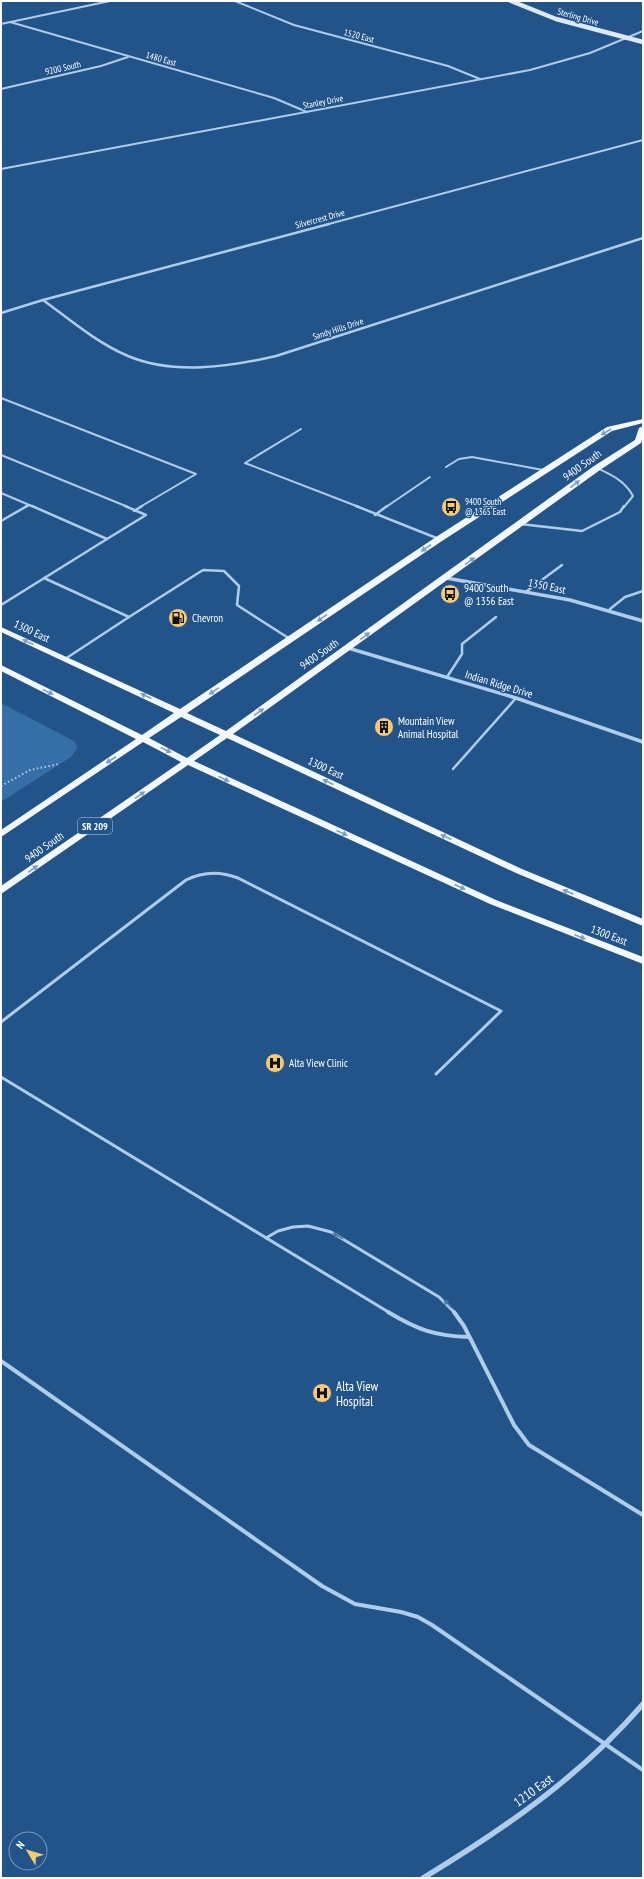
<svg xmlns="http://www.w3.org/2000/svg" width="644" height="1879" font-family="'PT Sans Narrow',sans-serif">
	<rect width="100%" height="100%" fill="#22548a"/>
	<!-- green -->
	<path fill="#366fa7" d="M1,703L74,741L78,747L71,757L1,802Z"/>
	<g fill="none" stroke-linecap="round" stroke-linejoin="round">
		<!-- path -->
		<path stroke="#afcdeb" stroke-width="2" stroke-dasharray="1.5 2.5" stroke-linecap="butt" d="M1,786L30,770L59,764"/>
		<!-- lane-far3 -->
		<g stroke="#afcdeb" stroke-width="2">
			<path d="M1,398L196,474L140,507"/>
			<path d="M301,429L245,463L359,507"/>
			<path d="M1,455L128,507"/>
			<path d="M446,467L459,459L472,457L543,470"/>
			<path d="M597,468C612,475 625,481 633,496L624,507"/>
			<path d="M1,493L34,507"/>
			<path d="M25,507L30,505"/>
			<path d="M386,507L430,477"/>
		</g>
		<!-- lane-far2 -->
		<g stroke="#afcdeb" stroke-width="2.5">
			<path d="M356,506L439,539"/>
			<path d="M134,511L142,506"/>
			<path d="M375,515L387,506"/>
			<path d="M1,521L27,506"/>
			<path d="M520,524L582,531L620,512L624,506"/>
			<path d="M107,539L146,515L125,506"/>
			<path d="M44,578L129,617L65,659"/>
			<path d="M527,591L562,565"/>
			<path d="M1,605L107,539L32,506"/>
			<path d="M610,609L625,597L643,591"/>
			<path d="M129,617L203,570L224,571L239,586L237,605L290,639"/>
			<path d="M447,677L462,654V644L496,617"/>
			<path d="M453,769L516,698"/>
		</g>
		<!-- lane-far1 -->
		<g stroke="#afcdeb" stroke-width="3">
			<path d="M1,1022L186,880C204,871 220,871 238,878L501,1011L436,1074"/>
			<path d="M1,1077L390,1313"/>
			<path d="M266,1238L278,1231L293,1227L308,1226L331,1232L439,1297L455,1313"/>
		</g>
		<!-- lane -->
		<g stroke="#afcdeb" stroke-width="4">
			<path d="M388,1312C418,1330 435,1336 469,1337"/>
			<path d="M454,1312L464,1326L514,1425L529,1445L643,1515"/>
			<path d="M1,1361L322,1586L355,1604L401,1612L418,1617L432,1625L643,1770"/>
		</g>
		<!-- street-far3 -->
		<g stroke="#afcdeb" stroke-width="2">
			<path d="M235,1L294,25L448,66L480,79"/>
			<path d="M10,22L274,98L307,112"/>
			<path d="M1,24L110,1"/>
			<path d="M1,89L101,66L128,57"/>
			<path d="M1,169L530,70L590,53L643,31"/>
			<path d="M325,225L643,140"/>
		</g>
		<!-- street-far2 -->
		<g stroke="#afcdeb" stroke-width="2.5">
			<path d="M43,300C69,319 97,343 128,356C173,375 229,367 276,356L643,238"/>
			<path d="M1,313L43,300L329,224"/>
		</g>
		<!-- street-far1 -->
		<g stroke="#afcdeb" stroke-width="3.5">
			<path d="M446,578L570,600L643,621"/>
			<path d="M348,648L516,698L643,742"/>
		</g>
		<!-- street -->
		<path stroke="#afcdeb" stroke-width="5.5" d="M423,1878C503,1830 582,1775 643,1704"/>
		<!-- secondary -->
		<path stroke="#dae8f8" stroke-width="4.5" d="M511,1L556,19L643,42"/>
		<!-- primary -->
		<path fill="#f3f8fe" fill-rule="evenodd" d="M643,419V423L612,431L442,541L187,713L226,731L594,466L635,440L639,428L643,426V437L641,443L600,470L233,734L522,869L643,919V926L516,873L227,738L194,761L496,900L643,957V964L490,904L188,765L1,894V886L181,762L143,742L1,837V830L136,739L1,671V665L142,735L174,713L1,632V627L180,709L436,537L607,427ZM181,717L220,735L187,758L149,738Z"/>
	</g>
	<!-- one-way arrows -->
	<defs><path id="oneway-solid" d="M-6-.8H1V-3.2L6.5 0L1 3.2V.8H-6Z"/></defs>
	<g fill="#809ebe">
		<use href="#oneway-solid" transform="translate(606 432) rotate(150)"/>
		<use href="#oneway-solid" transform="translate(575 484) rotate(-36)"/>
		<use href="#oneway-solid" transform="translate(426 548) rotate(146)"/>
		<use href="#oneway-solid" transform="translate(470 561) rotate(-36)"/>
		<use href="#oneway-solid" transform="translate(322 618) rotate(146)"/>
		<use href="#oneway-solid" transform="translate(365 636) rotate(-36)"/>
		<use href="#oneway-solid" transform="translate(28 642) rotate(-155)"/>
		<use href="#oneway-solid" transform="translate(214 691) rotate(146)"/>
		<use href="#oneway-solid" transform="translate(48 692) rotate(26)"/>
		<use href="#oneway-solid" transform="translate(146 696) rotate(-155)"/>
		<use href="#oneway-solid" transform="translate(259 712) rotate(-35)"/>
		<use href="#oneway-solid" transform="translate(166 750) rotate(26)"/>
		<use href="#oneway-solid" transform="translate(111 760) rotate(147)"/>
		<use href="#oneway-solid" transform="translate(224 779) rotate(26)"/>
		<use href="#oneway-solid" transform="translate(328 782) rotate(-155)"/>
		<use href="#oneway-solid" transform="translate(140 795) rotate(-35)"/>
		<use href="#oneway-solid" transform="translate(342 833) rotate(25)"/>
		<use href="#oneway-solid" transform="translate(446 837) rotate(-155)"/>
		<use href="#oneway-solid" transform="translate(33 869) rotate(-35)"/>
		<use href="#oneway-solid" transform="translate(460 887) rotate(25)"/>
		<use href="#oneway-solid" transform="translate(568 892) rotate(-157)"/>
		<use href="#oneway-solid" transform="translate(580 937) rotate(21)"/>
	</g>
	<g fill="#4c78a7">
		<use href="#oneway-solid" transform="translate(338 1236) rotate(-151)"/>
		<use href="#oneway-solid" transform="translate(448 1304) rotate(-135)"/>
	</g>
	<!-- icons -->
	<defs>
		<symbol id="bus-disc" viewBox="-11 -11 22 22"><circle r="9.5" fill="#f7ca71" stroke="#22548a"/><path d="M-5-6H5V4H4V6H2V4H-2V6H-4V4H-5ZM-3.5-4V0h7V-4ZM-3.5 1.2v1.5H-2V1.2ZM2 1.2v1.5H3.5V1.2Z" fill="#111"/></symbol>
		<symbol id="fuel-disc" viewBox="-11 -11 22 22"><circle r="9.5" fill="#f7ca71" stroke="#22548a"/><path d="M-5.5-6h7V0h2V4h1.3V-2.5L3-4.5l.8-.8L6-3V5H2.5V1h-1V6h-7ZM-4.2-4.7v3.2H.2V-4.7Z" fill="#111"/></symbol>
		<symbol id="building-disc" viewBox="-11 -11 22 22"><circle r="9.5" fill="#f7ca71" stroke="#22548a"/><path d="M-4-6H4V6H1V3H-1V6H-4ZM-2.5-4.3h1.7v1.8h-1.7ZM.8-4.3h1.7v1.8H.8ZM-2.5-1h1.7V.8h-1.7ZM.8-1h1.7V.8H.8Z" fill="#111"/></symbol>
		<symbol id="hospital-disc" viewBox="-11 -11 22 22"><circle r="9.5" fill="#f7ca71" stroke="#22548a"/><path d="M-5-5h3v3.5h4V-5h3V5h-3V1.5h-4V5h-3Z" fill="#111"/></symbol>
	</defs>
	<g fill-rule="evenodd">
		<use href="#bus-disc" x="440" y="496" width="22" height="22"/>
		<use href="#bus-disc" x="439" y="583" width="22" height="22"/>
		<use href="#fuel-disc" x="167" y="607" width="22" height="22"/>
		<use href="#building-disc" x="373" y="716" width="22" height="22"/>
		<use href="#hospital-disc" x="264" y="1052" width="22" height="22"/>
		<use href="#hospital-disc" x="311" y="1382" width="22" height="22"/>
	</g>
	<g text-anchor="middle" stroke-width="3" stroke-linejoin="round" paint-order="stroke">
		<!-- far-street labels -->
		<g font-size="9" fill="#fff" stroke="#22548a">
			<text transform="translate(578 17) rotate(16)" y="3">Sterling Drive</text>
			<text transform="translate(359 36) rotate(15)" y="3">1520 East</text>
			<text transform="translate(161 59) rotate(16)" y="3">1480 East</text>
			<text transform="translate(63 68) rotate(-13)" y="3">9200 South</text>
			<text transform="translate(323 102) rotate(-11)" y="3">Stanley Drive</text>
			<text transform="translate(320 219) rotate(-15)" y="3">Silvercrest Drive</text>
			<text transform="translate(338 329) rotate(-18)" y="3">Sandy Hills Drive</text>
		</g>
		<!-- far-poi labels -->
		<g font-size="9" fill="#fff" stroke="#22548a" text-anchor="start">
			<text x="465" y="505">9400 South<tspan x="465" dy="10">@ 1365 East</tspan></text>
		</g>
		<!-- shield labels -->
		<rect fill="#22548a" stroke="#bdccdc" stroke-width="1" x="78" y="818" width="34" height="16" rx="3"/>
		<g font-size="10" font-weight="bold" fill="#fff">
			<text x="95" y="830">SR 209</text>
		</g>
		<!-- street labels -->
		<g font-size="11" fill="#fff" stroke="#22548a">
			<text transform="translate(582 465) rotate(-36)" y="4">9400 South</text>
			<text transform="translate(547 586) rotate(12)" y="4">1350 East</text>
			<text transform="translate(32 631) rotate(25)" y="4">1300 East</text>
			<text transform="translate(319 654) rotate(-35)" y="4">9400 South</text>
			<text transform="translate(499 684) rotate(17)" y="4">Indian Ridge Drive</text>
			<text transform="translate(326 768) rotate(25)" y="4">1300 East</text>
			<text transform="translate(44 847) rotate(-35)" y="4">9400 South</text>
			<text transform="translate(609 935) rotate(21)" y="4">1300 East</text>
		</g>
		<!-- poi labels -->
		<g font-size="11" fill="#fff" stroke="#22548a" text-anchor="start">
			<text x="464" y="592">9400 South<tspan x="464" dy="13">@ 1356 East</tspan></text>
			<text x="192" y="622">Chevron</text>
			<text x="398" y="725">Mountain View<tspan x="398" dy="13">Animal Hospital</tspan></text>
			<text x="289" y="1067">Alta View Clinic</text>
		</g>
		<!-- near-poi labels -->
		<g font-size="13" fill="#fff" stroke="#22548a" text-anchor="start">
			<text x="336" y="1391">Alta View<tspan x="336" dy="15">Hospital</tspan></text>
		</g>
		<!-- near-street labels -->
		<g font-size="13" fill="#fff" stroke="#22548a">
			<text transform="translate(533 1790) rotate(-36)" y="5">1210 East</text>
		</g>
	</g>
	<!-- border -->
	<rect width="644" height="1879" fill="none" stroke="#ffffff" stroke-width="4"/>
	<!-- north arrow -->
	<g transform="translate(28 1851) rotate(308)"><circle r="19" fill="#22548a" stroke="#7a98b9"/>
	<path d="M0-3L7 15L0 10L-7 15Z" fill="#f7ca71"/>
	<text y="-6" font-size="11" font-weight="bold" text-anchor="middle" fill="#ffffff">N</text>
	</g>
</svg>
